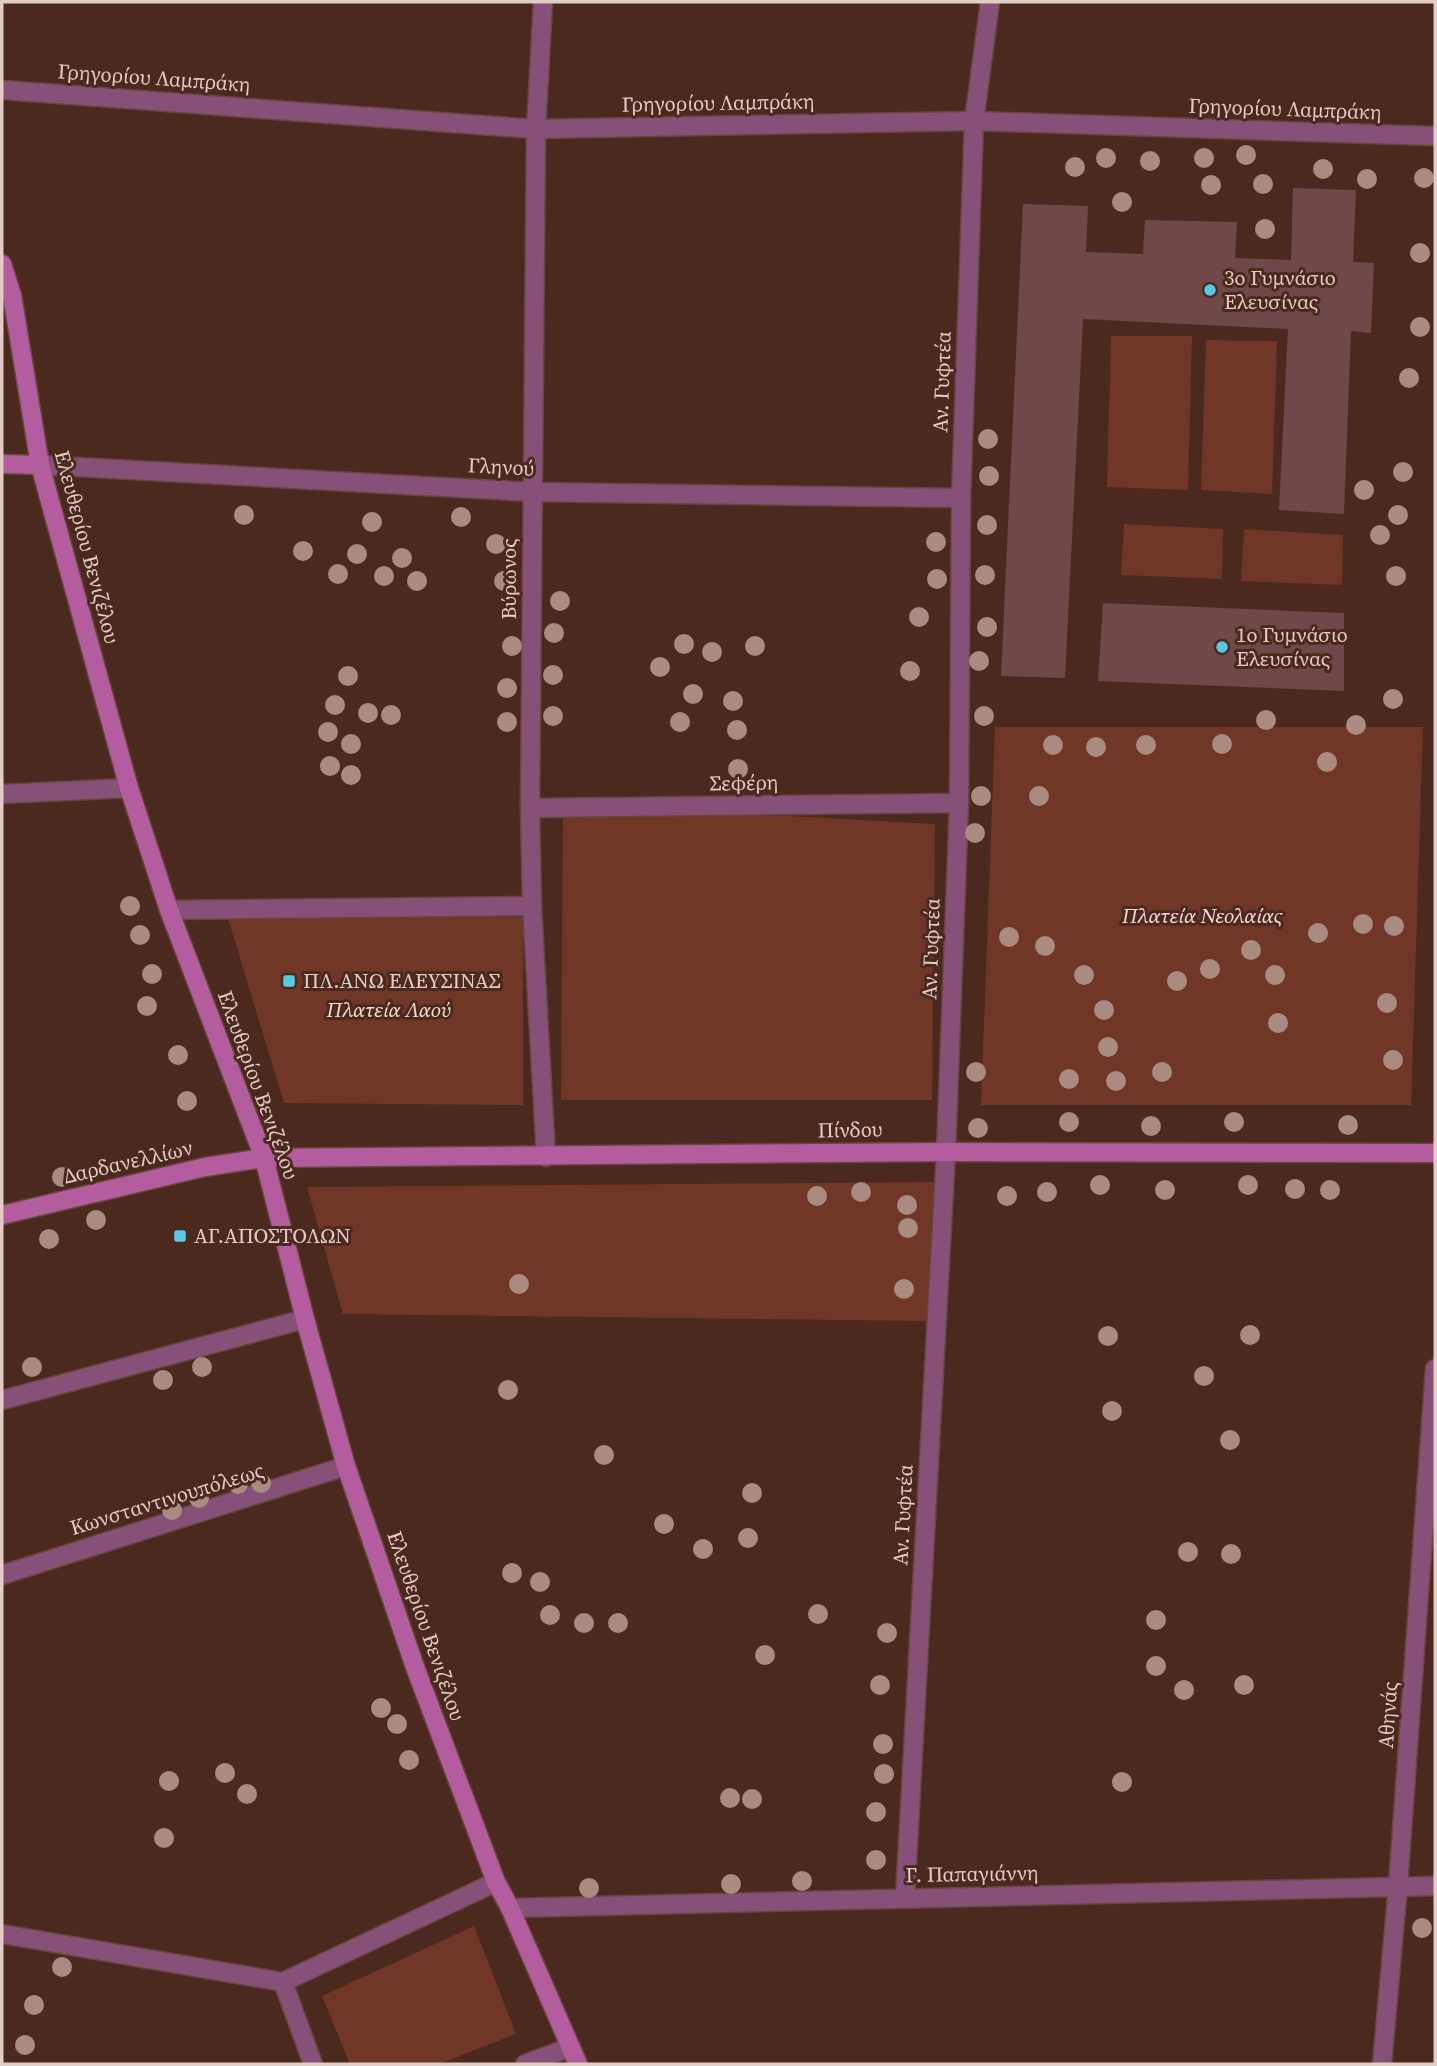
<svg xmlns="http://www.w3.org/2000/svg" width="1437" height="2066" font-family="'Source Serif 4',serif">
	<rect width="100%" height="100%" fill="#4b291f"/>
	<!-- green -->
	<g fill="#713726">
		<path d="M1111,336H1192L1188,490L1107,487Z"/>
		<path d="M1206,340L1277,341L1272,494L1201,490Z"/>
		<path d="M1124,524L1223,529L1222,579L1121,575Z"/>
		<path d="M1244,529L1343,535L1342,585L1241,581Z"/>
		<path d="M995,727H1423L1411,1105H981Z"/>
		<path d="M563,816H789L935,824L932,1100H561Z"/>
		<path d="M227,915L523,917V1105L284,1103Z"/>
		<path d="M935,1182L926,1321L343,1314L307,1187Z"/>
		<path d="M474,1926L516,2034L439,2064H350L322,1996Z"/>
	</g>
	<!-- building -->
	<g fill="#704849">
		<path d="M1293,188L1356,190L1353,262L1374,263L1371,333L1351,331L1344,514L1279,510L1288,329L1083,319L1065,678L1001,676L1023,204L1088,206L1086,252L1143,254L1145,220L1237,222L1235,258L1291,260Z"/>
		<path d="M1103,603L1344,613V691L1098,681Z"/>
	</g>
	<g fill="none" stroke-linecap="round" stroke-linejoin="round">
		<defs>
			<g id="street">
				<path d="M543,2L536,129L530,808L532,906L546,1157"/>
				<path d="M2,90L536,129L974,121L1435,136"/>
				<path d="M40,465L532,492L961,498"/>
				<path d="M2,794L129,788"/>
				<path d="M530,808L959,803"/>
				<path d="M169,910L532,906"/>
				<path d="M2,1400L305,1319"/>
				<path d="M2,1575L346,1466"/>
				<path d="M905,1898L946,1152L959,803L961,498L974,121L990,2"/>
				<path d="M510,1908L1435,1886"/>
				<path d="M2,1934L283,1982L313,2064"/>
				<path d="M283,1982L496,1882"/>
				<path d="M525,2064L571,2047"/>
				<path d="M1382,2064L1398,1886L1435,1369"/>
			</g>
			<g id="secondary">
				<path d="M2,264L12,295L40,465L129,788L169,910L264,1158L305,1319L346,1466L415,1667L496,1882L510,1908L578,2064"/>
				<path d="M2,464L40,465"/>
				<path d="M2,1215L205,1167L264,1158L946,1152L1435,1153"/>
			</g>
		</defs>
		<!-- street casing -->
		<use href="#street" stroke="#66463d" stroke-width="21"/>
		<!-- secondary casing -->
		<use href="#secondary" stroke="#66463d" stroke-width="21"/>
		<!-- street -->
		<use href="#street" stroke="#875078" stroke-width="18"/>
		<!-- secondary -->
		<use href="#secondary" stroke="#b45d9e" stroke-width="18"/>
	</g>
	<!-- trees -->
	<g fill="#aa8b81">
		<circle cx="1246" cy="155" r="10"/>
		<circle cx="1106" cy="158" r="10"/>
		<circle cx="1204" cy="158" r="10"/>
		<circle cx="1150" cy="161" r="10"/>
		<circle cx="1075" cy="167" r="10"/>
		<circle cx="1323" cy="169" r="10"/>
		<circle cx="1424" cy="178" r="10"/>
		<circle cx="1367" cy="179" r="10"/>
		<circle cx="1263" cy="184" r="10"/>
		<circle cx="1211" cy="185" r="10"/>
		<circle cx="1122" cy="202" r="10"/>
		<circle cx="1265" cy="229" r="10"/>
		<circle cx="1420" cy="253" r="10"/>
		<circle cx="1420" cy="327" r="10"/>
		<circle cx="1409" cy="378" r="10"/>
		<circle cx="988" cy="439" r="10"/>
		<circle cx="1403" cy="472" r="10"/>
		<circle cx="989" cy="476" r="10"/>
		<circle cx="1364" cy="490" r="10"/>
		<circle cx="244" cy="515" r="10"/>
		<circle cx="1398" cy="515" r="10"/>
		<circle cx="461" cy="517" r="10"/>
		<circle cx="372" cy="522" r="10"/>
		<circle cx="987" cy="525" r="10"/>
		<circle cx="1380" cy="535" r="10"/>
		<circle cx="936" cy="542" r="10"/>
		<circle cx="496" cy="544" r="10"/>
		<circle cx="303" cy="551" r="10"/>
		<circle cx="357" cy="554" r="10"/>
		<circle cx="402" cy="558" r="10"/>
		<circle cx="338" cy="574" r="10"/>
		<circle cx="985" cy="575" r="10"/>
		<circle cx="384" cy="576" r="10"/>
		<circle cx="1396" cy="576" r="10"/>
		<circle cx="937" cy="579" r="10"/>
		<circle cx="417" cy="581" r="10"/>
		<circle cx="504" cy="581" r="10"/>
		<circle cx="560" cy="601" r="10"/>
		<circle cx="919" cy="617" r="10"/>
		<circle cx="987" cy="627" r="10"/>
		<circle cx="554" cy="633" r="10"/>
		<circle cx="684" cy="644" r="10"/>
		<circle cx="512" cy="646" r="10"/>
		<circle cx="755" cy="646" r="10"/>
		<circle cx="712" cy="652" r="10"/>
		<circle cx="979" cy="661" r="10"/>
		<circle cx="660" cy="667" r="10"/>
		<circle cx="910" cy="671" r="10"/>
		<circle cx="553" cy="675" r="10"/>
		<circle cx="348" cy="676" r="10"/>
		<circle cx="507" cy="688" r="10"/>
		<circle cx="693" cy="694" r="10"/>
		<circle cx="1393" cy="699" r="10"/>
		<circle cx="733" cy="701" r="10"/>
		<circle cx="335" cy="705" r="10"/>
		<circle cx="368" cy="713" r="10"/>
		<circle cx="391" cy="715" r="10"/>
		<circle cx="553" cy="716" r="10"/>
		<circle cx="984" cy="716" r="10"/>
		<circle cx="1266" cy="720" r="10"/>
		<circle cx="507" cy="722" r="10"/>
		<circle cx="680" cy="722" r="10"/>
		<circle cx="1356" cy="725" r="10"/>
		<circle cx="737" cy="730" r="10"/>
		<circle cx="328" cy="732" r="10"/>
		<circle cx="351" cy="744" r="10"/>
		<circle cx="1222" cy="744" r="10"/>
		<circle cx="1053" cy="745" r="10"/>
		<circle cx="1146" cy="745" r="10"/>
		<circle cx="1096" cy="747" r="10"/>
		<circle cx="1327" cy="762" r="10"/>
		<circle cx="330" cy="766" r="10"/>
		<circle cx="738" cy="769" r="10"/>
		<circle cx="351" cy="775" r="10"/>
		<circle cx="981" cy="796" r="10"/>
		<circle cx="1039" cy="796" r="10"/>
		<circle cx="975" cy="833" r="10"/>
		<circle cx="130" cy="906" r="10"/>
		<circle cx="1363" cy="924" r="10"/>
		<circle cx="1394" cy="926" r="10"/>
		<circle cx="1318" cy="933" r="10"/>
		<circle cx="140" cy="935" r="10"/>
		<circle cx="1009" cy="937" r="10"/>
		<circle cx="1045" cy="946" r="10"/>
		<circle cx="1251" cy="950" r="10"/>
		<circle cx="1210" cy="969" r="10"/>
		<circle cx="152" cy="974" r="10"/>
		<circle cx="1084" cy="975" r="10"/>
		<circle cx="1275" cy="975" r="10"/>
		<circle cx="1177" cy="981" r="10"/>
		<circle cx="1387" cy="1003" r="10"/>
		<circle cx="147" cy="1006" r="10"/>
		<circle cx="1104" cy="1010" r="10"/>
		<circle cx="1278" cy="1023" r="10"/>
		<circle cx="1108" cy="1047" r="10"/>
		<circle cx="178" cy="1055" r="10"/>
		<circle cx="1393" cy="1060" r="10"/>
		<circle cx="976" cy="1072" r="10"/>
		<circle cx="1162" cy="1072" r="10"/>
		<circle cx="1069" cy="1079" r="10"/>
		<circle cx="1116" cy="1081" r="10"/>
		<circle cx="187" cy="1101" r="10"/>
		<circle cx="1069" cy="1122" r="10"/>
		<circle cx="1234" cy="1122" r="10"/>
		<circle cx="1348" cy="1125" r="10"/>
		<circle cx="1151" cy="1126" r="10"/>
		<circle cx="978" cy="1128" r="10"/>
		<circle cx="62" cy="1177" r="10"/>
		<circle cx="1100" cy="1185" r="10"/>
		<circle cx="1248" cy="1185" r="10"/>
		<circle cx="1295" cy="1189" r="10"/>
		<circle cx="1165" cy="1190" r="10"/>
		<circle cx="1330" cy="1190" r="10"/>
		<circle cx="861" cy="1192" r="10"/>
		<circle cx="1047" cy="1192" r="10"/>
		<circle cx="817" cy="1196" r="10"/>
		<circle cx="1007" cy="1196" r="10"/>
		<circle cx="907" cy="1205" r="10"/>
		<circle cx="96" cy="1220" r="10"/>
		<circle cx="908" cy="1228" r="10"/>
		<circle cx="49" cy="1239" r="10"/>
		<circle cx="519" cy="1284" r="10"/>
		<circle cx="904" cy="1289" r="10"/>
		<circle cx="1250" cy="1335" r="10"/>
		<circle cx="1108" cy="1336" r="10"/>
		<circle cx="32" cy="1367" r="10"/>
		<circle cx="202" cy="1367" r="10"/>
		<circle cx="1204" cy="1376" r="10"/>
		<circle cx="163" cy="1380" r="10"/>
		<circle cx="508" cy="1390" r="10"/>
		<circle cx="1112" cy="1411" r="10"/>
		<circle cx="1230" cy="1440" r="10"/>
		<circle cx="604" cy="1455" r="10"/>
		<circle cx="261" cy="1483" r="10"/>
		<circle cx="238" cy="1484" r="10"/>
		<circle cx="752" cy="1493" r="10"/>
		<circle cx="199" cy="1498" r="10"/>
		<circle cx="172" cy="1510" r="10"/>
		<circle cx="664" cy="1524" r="10"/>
		<circle cx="748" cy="1538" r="10"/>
		<circle cx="703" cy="1549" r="10"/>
		<circle cx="1188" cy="1552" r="10"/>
		<circle cx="1231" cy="1554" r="10"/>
		<circle cx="512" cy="1573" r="10"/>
		<circle cx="540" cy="1582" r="10"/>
		<circle cx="818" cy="1614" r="10"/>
		<circle cx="550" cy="1615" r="10"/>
		<circle cx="1156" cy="1620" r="10"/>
		<circle cx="584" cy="1623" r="10"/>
		<circle cx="618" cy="1623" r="10"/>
		<circle cx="887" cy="1633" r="10"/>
		<circle cx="765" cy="1655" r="10"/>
		<circle cx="1156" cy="1666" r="10"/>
		<circle cx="880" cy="1685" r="10"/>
		<circle cx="1244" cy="1685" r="10"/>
		<circle cx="1184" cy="1690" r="10"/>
		<circle cx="381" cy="1708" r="10"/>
		<circle cx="397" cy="1724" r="10"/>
		<circle cx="883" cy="1744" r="10"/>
		<circle cx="409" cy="1760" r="10"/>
		<circle cx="225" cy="1773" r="10"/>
		<circle cx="884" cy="1774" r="10"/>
		<circle cx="169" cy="1781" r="10"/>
		<circle cx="1122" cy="1782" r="10"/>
		<circle cx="247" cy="1794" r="10"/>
		<circle cx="730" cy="1798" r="10"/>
		<circle cx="752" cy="1799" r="10"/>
		<circle cx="876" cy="1812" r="10"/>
		<circle cx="164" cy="1838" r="10"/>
		<circle cx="876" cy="1860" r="10"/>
		<circle cx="802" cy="1881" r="10"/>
		<circle cx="731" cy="1884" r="10"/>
		<circle cx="589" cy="1888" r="10"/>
		<circle cx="1422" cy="1928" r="10"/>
		<circle cx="62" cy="1967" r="10"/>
		<circle cx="34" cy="2005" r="10"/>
		<circle cx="25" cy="2045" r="10"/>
	</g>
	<!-- markers -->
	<g fill="#59c8e5" stroke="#4b291f" stroke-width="2.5">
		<circle cx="1210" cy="290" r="7"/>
		<circle cx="1222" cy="647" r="7"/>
		<rect x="282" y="974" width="14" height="14" rx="3.5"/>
		<rect x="173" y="1229" width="14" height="14" rx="3.5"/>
	</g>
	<g text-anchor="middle" stroke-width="6" stroke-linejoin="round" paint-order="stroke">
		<!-- street labels -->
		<g font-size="21" fill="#e3ccc5" stroke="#4b291f">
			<text transform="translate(154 78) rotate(4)" y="7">Γρηγορίου Λαμπράκη</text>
			<text transform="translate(718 103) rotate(-1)" y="7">Γρηγορίου Λαμπράκη</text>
			<text transform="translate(1285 109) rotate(2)" y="7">Γρηγορίου Λαμπράκη</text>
			<text transform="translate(942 382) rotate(-88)" y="7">Αν. Γυφτέα</text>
			<text transform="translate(501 467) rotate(3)" y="7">Γληνού</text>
			<text transform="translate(87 547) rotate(75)" y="7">Ελευθερίου Βενιζέλου</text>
			<text transform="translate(509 579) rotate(-90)" y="7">Βύρωνος</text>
			<text transform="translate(744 783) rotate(-1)" y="7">Σεφέρη</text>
			<text transform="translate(931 949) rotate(-88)" y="7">Αν. Γυφτέα</text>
			<text transform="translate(258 1085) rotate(70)" y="7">Ελευθερίου Βενιζέλου</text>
			<text transform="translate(850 1130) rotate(-1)" y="7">Πίνδου</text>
			<text transform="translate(128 1162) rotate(-13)" y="7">Δαρδανελλίων</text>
			<text transform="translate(167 1499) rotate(-17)" y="7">Κωνσταντινουπόλεως</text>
			<text transform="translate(903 1515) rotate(-87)" y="7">Αν. Γυφτέα</text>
			<text transform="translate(426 1626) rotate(71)" y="7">Ελευθερίου Βενιζέλου</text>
			<text transform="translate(1388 1715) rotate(-86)" y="7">Αθηνάς</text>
			<text transform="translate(972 1874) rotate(-1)" y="7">Γ. Παπαγιάννη</text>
		</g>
		<!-- poi labels -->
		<g font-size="21" fill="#e3ccc5" stroke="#4b291f" text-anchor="start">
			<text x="1224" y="285">3ο Γυμνάσιο<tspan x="1224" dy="24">Ελευσίνας</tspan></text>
			<text x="1236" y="642">1ο Γυμνάσιο<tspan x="1236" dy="24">Ελευσίνας</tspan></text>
			<text x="303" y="988">ΠΛ.ΑΝΩ ΕΛΕΥΣΙΝΑΣ</text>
			<text x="194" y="1243">ΑΓ.ΑΠΟΣΤΟΛΩΝ</text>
		</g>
		<!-- park labels -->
		<g font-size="21" font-style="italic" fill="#f8dbd2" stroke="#4b291f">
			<text x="1202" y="923">Πλατεία Νεολαίας</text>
			<text x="389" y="1017">Πλατεία Λαού</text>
		</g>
	</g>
	<!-- border -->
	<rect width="1437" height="2066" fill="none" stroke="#e3ccc5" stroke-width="7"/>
</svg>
